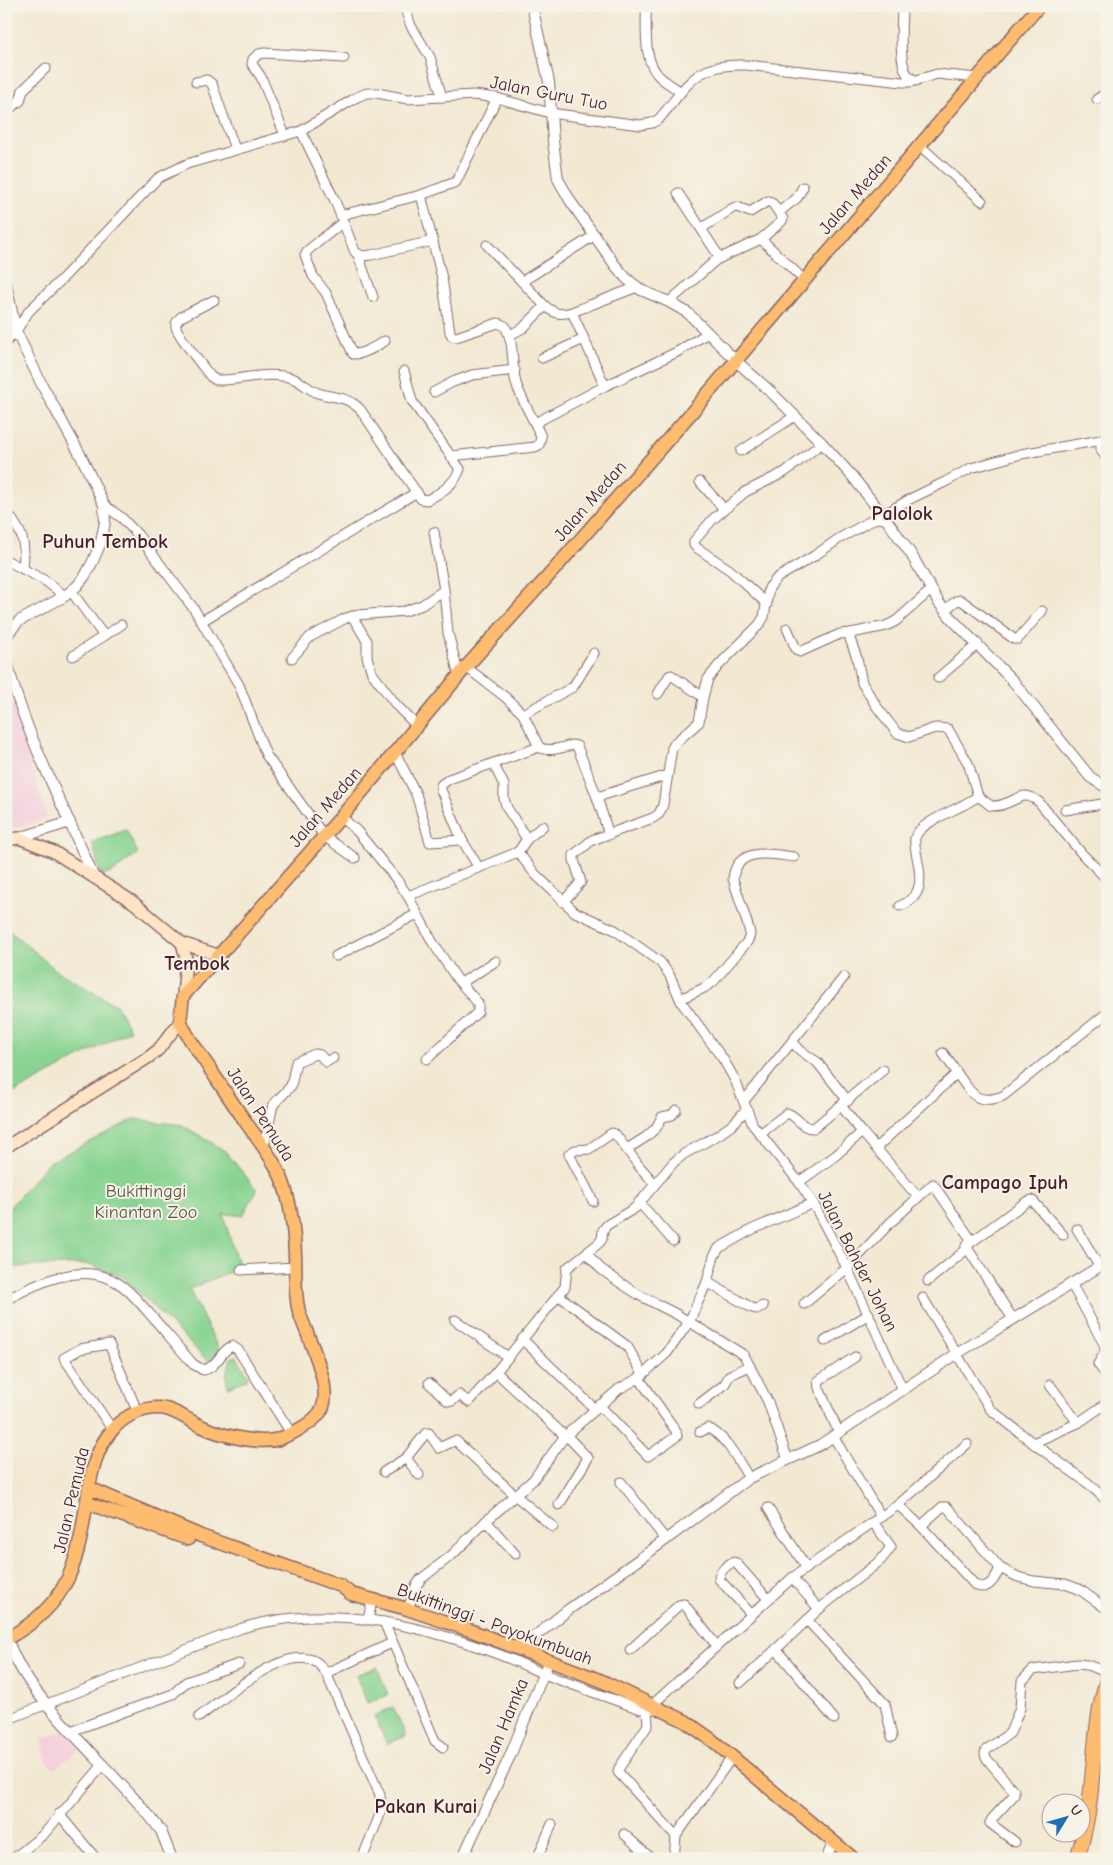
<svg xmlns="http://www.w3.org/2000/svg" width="1113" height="1865" font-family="'Comic Neue',sans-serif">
	<rect width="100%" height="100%" fill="#f7f3e8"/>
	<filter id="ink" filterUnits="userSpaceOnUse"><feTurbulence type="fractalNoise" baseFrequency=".02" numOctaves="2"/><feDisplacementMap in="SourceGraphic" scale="10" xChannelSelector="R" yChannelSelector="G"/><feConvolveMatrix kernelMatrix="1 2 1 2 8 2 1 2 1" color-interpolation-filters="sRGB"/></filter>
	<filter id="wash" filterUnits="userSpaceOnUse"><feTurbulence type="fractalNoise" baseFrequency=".0096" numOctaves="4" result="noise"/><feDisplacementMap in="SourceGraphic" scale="20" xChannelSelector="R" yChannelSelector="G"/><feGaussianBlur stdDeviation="1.12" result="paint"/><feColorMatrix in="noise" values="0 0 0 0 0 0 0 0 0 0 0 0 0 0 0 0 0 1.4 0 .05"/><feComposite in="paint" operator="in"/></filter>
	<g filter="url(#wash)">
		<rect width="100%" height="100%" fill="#f2e9d3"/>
		<!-- built -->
		<g fill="#f4cfdd">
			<path d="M6,675L47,819L6,830Z"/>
			<path d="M64,1731L80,1749L54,1769L48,1763L41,1739Z"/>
		</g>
		<!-- green -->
		<g fill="#89d492" stroke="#6a7a5e">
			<path d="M126,830L138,853L112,873L101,875L92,842Z"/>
			<path d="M6,928L57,971L117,1006L130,1030L6,1097Z"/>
			<path d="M134,1119L182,1125L225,1151L257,1190L243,1215L223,1214L239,1268L189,1289L219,1350L209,1362L123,1277L87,1264L12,1267V1269L6,1265L7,1211L48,1163Z"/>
			<path d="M236,1356L248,1375L246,1380L228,1387L226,1376L231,1358Z"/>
			<path d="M377,1667L388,1695L367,1703L356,1675Z"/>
			<path d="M393,1707L406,1736L387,1744L374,1716Z"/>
		</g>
	</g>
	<g filter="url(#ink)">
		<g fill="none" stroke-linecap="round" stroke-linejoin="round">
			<defs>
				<g id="minor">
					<path d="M404,6L411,26L430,57L442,97"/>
					<path d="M646,6C647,29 642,62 661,78C667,83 674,87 681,92"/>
					<path d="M902,6C902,22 898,61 907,74C909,77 912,79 916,81"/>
					<path d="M196,82L207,80L212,84L235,149"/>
					<path d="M1097,99L1107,93"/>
					<path d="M6,111L20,101L23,90L46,68"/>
					<path d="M301,131L335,201L355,252L362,256L371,255L433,241"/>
					<path d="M285,135L261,77L252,64L253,59L259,54L264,53L344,58"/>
					<path d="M919,145L982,201"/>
					<path d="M678,193L720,258"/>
					<path d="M421,195L442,278L450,332L452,336L456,337L498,323L505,326C515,344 511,364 516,383C522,402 534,419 541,437L539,445L535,447L451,456"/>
					<path d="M779,212L797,198L803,187"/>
					<path d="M341,215L421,195L456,182L497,98"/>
					<path d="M343,222L307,251L305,255L313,276L326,293L353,354C364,355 376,346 385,341"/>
					<path d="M761,239L804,280"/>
					<path d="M487,245L545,306C555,314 560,315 572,312L637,287"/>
					<path d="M358,255L373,297"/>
					<path d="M523,281L595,235"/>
					<path d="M214,300L181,317C178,320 175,323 176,327C178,336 204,368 211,377L216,380H223C245,379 270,371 292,378C301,381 309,390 318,393C336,399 345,395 360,409L421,499L427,500C441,493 455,484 460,469L412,401L404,371"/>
					<path d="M669,302L716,260L761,239L781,222L783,219L773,204L768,201L750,212L737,207L733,208L702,228"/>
					<path d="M572,312L605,386"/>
					<path d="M510,335L523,328L545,306"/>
					<path d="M6,342L16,331L29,311L62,279L158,178L187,164L301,131L357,97L367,93H377L408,99L474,95L497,98L550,113L640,125L652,123L659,119C689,84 694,63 746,65L903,82H910L937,74L977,78"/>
					<path d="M542,358L584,339"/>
					<path d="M434,392L453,382L472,375L515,370"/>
					<path d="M535,423L605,386L677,352L708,333"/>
					<path d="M1101,439V450L1107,459"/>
					<path d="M741,451L795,416"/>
					<path d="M700,482L724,509"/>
					<path d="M104,505L122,518L138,535L194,609L239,685L266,755L324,836L355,858"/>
					<path d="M6,511C23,533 26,541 23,569"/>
					<path d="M883,515L910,499L945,482L971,468L1021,454L1107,439"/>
					<path d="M434,532L444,590L448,633L459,676"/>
					<path d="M6,560L44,580L65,596"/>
					<path d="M931,590L896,621L886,626L851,633L850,639L857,658L862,683L877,707L897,733L909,737L935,728L948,729L968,763L978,796L991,806C995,806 1000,806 1004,804C1020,799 1023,790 1039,802L1083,855L1107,879"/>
					<path d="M71,591L104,636"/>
					<path d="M767,604L730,570L697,548L694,545V541L713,519L745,492L785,472L822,443"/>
					<path d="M945,610L956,601L961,600L1014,639H1018L1042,611"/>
					<path d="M352,616L367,641V657L372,673L397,706L417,726"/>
					<path d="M202,621L417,492"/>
					<path d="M787,628L796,649L800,652L840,634L851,633"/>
					<path d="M73,656L121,625"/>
					<path d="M292,658L310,637L346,618L358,615L405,611L422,605L444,590"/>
					<path d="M466,667L505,697L523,714L539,747C548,753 563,747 573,745L577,746L597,797L609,835"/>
					<path d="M938,678L978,644"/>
					<path d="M658,694L669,676L671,675L703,697"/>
					<path d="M523,714L573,687L594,653"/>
					<path d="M395,752L416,794L430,842L462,840"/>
					<path d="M493,763L504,785V799L507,808L527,839"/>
					<path d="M597,797L668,775"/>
					<path d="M1065,810L1102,804L1107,801"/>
					<path d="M341,817L357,831L397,880L408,896L433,943L457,979L478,1003V1012L427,1059"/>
					<path d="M518,852L527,839L543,826"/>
					<path d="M479,868L462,840L441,790V785L449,779L539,747"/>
					<path d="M408,896L518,852L535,874L575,912L615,930L660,962L669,974L682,1003L723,1059L735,1080L753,1125L799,1182L813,1203L847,1268L903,1390"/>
					<path d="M563,902L581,882L574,860V855L592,840L653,818L659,814L663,805L672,748L675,743L699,722L703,697L708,679L719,665L759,625L764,617L769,588L777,578L814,556L840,538L876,518L886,519"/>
					<path d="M900,906C923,897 922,879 917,857C916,851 914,844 915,838C919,821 964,808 978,796"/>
					<path d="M336,956L417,914"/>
					<path d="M461,983L496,961"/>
					<path d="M680,999L704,988L713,982L747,942L750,935L749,929L733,879C736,846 771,854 794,857"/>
					<path d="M792,1042L801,1051L817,1062L848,1101"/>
					<path d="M943,1053L957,1073"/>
					<path d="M744,1101L844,977"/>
					<path d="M842,1107L862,1132"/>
					<path d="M760,1134L787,1113C798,1116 801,1129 814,1128L883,1070"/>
					<path d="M264,1146L273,1105L291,1086L296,1062L315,1054L320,1055L326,1062L333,1058"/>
					<path d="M877,1147L957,1073C971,1093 976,1106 1003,1096L1107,1013"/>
					<path d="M627,1149L646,1137L656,1128L662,1117L672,1115L676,1110"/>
					<path d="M799,1182L835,1156L862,1132L918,1197"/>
					<path d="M593,1201L569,1154L575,1150L589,1149L612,1133L616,1135L639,1166L655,1184"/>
					<path d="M639,1202L673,1241"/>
					<path d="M1077,1229L1099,1266"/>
					<path d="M586,1253L601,1269L619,1282L639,1295L676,1314L744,1355L768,1402L788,1460"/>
					<path d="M241,1270L296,1267"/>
					<path d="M928,1281L967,1249"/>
					<path d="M707,1282L752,1308L756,1309L763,1306"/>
					<path d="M1071,1283L1105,1346V1353L1098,1364L1107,1376"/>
					<path d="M558,1295L627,1346L643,1374"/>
					<path d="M923,1298L990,1409L1033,1443L1089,1484L1107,1501"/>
					<path d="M6,1300C39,1282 82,1261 118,1283C130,1290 139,1302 148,1312C163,1329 178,1347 193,1364L203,1370C218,1367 219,1352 232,1346L238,1350L291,1433"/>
					<path d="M804,1304L847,1268L891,1222L933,1184L972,1241"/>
					<path d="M1013,1319L966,1246L1026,1202L1032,1200L1063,1235"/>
					<path d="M455,1320L508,1357"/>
					<path d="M522,1339L595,1409"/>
					<path d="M825,1341L869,1314"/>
					<path d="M429,1383L448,1401H452L459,1395L469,1402L496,1372"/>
					<path d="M1050,1385L1078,1423"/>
					<path d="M699,1404L724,1385L730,1375L750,1366"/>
					<path d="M599,1405L648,1456L677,1436L676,1431L639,1378"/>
					<path d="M112,1429L64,1358L80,1349L109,1344L138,1413"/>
					<path d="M700,1432L708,1428C727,1437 738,1461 749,1478"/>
					<path d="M839,1433L819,1388L818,1381L855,1357"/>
					<path d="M565,1436L619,1389L639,1378L667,1353L689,1322L707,1282L714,1256L719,1248L751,1230L813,1203"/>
					<path d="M833,1436L881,1517"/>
					<path d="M1033,1443L1078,1423L1107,1403"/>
					<path d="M406,1458L419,1475"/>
					<path d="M384,1472L406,1458L426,1433H429L439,1448L454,1441H456L516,1496L553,1527"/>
					<path d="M621,1482L666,1540"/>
					<path d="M559,1505L588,1458L566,1435"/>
					<path d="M898,1505L921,1526L975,1585C988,1592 995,1579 1000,1568"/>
					<path d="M768,1508L806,1567"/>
					<path d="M486,1521L515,1554"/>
					<path d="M921,1526L942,1507H947L1000,1568L1018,1577L1034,1581L1065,1584L1079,1589L1107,1609"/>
					<path d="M792,1578L819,1609"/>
					<path d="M408,1609L416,1586L421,1579L452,1555L486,1521L533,1480L565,1436L496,1372L565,1287L567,1268L599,1243L602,1239L603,1230L607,1225L635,1208L674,1162L684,1154L718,1135L732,1125L747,1109"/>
					<path d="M751,1614L719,1579C719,1572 727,1564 734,1562L736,1563L768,1599"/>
					<path d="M368,1620L372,1600"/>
					<path d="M807,1620L885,1704L892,1737"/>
					<path d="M384,1622L435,1741L443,1747"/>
					<path d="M776,1649L834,1719"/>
					<path d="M630,1650L679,1605L684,1604L716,1645"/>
					<path d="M326,1673L392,1643"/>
					<path d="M740,1683L819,1609L881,1560L891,1547L873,1522"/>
					<path d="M652,1705L792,1578L898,1505L967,1444"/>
					<path d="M647,1710L648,1725L619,1768L618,1772L676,1836"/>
					<path d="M199,1717C223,1699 276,1652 308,1659C317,1660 321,1666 326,1673L380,1795L381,1812L362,1859"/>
					<path d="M6,1720L242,1628C325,1603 415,1623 495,1653C512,1659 528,1667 544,1674C576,1686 608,1698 641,1709H657"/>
					<path d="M71,1731L173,1694L186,1682L239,1664"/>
					<path d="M59,1814L93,1855L94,1859"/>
					<path d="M624,1834L652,1859"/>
					<path d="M1015,1842L990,1823L992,1819L1014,1795V1791L986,1758L985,1754L986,1750L1010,1733L1020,1708L1022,1681L1033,1670L1077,1664L1087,1665L1107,1672"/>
					<path d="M13,1859L44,1834L102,1766"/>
					<path d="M537,1859L552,1824"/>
					<path d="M674,1859L676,1836L732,1757"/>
					<path d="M826,1859L833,1842"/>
				</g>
				<g id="tertiary">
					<path d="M532,6L549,82L553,141L558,179L571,202L615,265L626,278L641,290L669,302L688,313L735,360L771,392L822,443L852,476L886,519L911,554L939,603L951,618L1013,681L1090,777L1107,788"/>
					<path d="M6,284L16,331L42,385L82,458L104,505L105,522L101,542L93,561L85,576L77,586L65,596L19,621L10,631L6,638"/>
					<path d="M6,657C24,735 64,805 94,878"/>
					<path d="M19,838L70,822"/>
					<path d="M7,1638C18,1671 39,1696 61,1721C91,1754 124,1785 152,1819L161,1831L172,1859"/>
					<path d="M519,1649L568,1610L645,1555L749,1478L820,1445L958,1353L1107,1262"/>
					<path d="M462,1859L510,1756L549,1660"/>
				</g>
				<g id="secondary">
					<path d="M6,840L19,838L54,852L133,902L182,943L220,956"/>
					<path d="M182,943L186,958L183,996"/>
					<path d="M6,1147L149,1057L158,1050L180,1022"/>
				</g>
				<g id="primary">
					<path d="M89,1488L201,1536L341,1586L351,1594L404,1608L467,1629L602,1681L685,1721L712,1740L854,1859"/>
					<path d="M87,1503L188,1539"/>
					<path d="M6,1639C72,1604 78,1560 88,1493C92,1469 97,1446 114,1428C125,1415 148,1405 166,1409C178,1412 190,1421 201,1426C219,1435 259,1445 279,1439C292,1434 315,1423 322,1409C333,1386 307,1336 299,1312C294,1293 296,1274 295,1255C294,1229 291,1201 281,1177C272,1156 258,1140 245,1121C227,1095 209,1067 191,1041L180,1022L183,996L341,817L466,667L552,572L692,412L1039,6"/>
				</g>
				<path id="trunk" d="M1077,1859C1083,1839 1088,1819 1090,1798C1095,1758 1095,1718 1107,1679"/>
			</defs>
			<!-- minor casing -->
			<use href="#minor" stroke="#856666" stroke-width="11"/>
			<!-- tertiary casing -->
			<use href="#tertiary" stroke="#856666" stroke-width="12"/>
			<!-- secondary casing -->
			<use href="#secondary" stroke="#856666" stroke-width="14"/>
			<!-- primary casing -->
			<use href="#primary" stroke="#856666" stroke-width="15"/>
			<!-- trunk casing -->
			<use href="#trunk" stroke="#856666" stroke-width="16"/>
			<!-- minor -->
			<use href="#minor" stroke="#fff" stroke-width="9"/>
			<!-- tertiary -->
			<use href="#tertiary" stroke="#fff" stroke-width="10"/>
			<!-- secondary -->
			<use href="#secondary" stroke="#ffe4c6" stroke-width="11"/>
			<!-- primary -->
			<use href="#primary" stroke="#febc70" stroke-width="12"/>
			<!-- trunk -->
			<use href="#trunk" stroke="#febc70" stroke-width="14"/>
		</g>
	</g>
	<g text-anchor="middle" stroke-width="4" stroke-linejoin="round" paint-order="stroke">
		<!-- street labels -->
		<g font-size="18" fill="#4a1f2b" stroke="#f7f3e8">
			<text transform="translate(549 93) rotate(11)" y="6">Jalan Guru Tuo</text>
			<text transform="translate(855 194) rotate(-49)" y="6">Jalan Medan</text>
			<text transform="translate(590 501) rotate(-49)" y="6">Jalan Medan</text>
			<text transform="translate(325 807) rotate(-49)" y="6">Jalan Medan</text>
			<text transform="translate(261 1114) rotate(57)" y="6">Jalan Pemuda</text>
			<text transform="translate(858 1261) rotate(63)" y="6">Jalan Bahder Johan</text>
			<text transform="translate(71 1500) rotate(-77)" y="6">Jalan Pemuda</text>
			<text transform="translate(495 1624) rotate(20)" y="6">Bukittinggi - Payokumbuah</text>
			<text transform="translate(503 1726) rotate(-67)" y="6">Jalan Hamka</text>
		</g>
		<!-- park labels -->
		<g font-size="18" fill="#5d554a" stroke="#f7f3e8">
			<text x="146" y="1197">Bukittinggi<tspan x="146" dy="21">Kinantan Zoo</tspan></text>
		</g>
		<!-- quarter labels -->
		<g font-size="20" font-weight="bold" fill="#4a1f2b" stroke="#f7f3e8">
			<text x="902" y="520">Palolok</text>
			<text x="105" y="548">Puhun Tembok</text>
			<text x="197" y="970">Tembok</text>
			<text x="1005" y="1189">Campago Ipuh</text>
			<text x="426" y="1813">Pakan Kurai</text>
		</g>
	</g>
	<!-- margin -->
	<rect width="1113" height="1865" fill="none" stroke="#f7f3e8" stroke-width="25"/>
	<!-- north arrow -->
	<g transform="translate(1066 1818) rotate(53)"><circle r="24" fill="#f7f3e8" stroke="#b29e9c"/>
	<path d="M0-4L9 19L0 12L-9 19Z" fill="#1f6fb2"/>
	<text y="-8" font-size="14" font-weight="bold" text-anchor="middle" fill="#4a1f2b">U</text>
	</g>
</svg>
